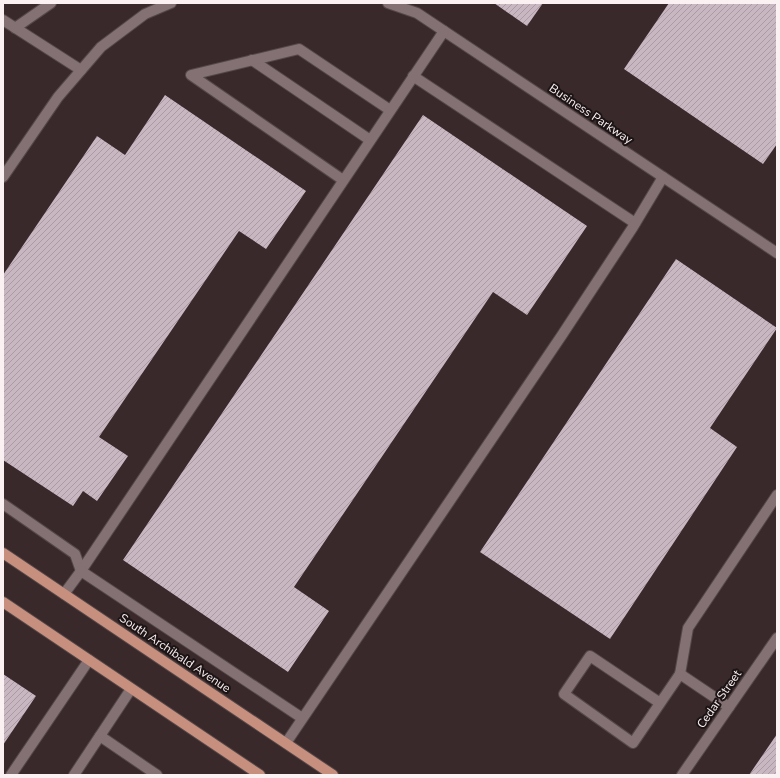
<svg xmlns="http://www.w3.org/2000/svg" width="780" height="778" font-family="'Nunito Sans',sans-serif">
	<defs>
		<pattern id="building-hatch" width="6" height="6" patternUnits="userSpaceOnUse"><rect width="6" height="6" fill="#c8b6c1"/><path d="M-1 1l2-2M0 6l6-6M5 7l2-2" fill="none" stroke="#a99aa3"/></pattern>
	</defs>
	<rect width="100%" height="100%" fill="#39292b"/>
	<!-- building -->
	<g fill="url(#building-hatch)">
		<path d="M494,3H543L527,26Z"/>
		<path d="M669,3H777V144L763,164L624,69Z"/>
		<path d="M165,95L306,191L266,249L239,231L99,437L128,456L97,501L83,491L73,506L3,460V275L97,136L125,155Z"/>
		<path d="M423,115L587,226L527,315L493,292L294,587L329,611L288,672L123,560Z"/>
		<path d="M676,259L777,328L710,428L737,447L610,639L480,552Z"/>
		<path d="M3,674L36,696L3,745Z"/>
		<path d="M777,734V775H749Z"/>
	</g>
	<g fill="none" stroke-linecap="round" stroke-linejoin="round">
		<defs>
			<g id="minor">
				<path d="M388,3L417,13L777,253"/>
				<path d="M3,20L81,70"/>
				<path d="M15,28L51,3"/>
				<path d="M252,60L370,140"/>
				<path d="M413,76L635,223"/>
				<path d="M3,177L58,97L101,47L145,14L171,3"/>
				<path d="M343,180L191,75L299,49L390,110"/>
				<path d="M3,504L75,554L81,571"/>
				<path d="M81,571L444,31"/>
				<path d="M64,594L81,571L302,718"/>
				<path d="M680,674L688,628L777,495"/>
				<path d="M660,703L590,656L564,694L633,743L680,674L729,707"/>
				<path d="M100,736L157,775"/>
				<path d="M286,743L562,335L633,227L663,177"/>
				<path d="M11,775L89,660"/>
				<path d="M74,775L131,689"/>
				<path d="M682,775L777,638"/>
			</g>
			<g id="major">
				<path d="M3,553L333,775"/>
				<path d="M3,602L260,775"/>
			</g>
		</defs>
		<!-- minor casing -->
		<use href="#minor" stroke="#554849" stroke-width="12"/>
		<!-- major casing -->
		<use href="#major" stroke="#554849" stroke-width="12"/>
		<!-- minor -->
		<use href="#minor" stroke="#847173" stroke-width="10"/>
		<!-- major -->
		<use href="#major" stroke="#c78f7e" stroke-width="10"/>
	</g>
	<g text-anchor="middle" stroke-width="4" stroke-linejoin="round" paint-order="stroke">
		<!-- street labels -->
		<g font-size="12" fill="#fcf1f2" stroke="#1c1415">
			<text transform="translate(591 114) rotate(34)" y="4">Business Parkway</text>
			<text transform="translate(175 653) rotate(34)" y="4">South Archibald Avenue</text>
			<text transform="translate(719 699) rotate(-55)" y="4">Cedar Street</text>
		</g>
	</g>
	<!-- border -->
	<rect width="780" height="778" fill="none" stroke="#fcf1f2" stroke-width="8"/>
</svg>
